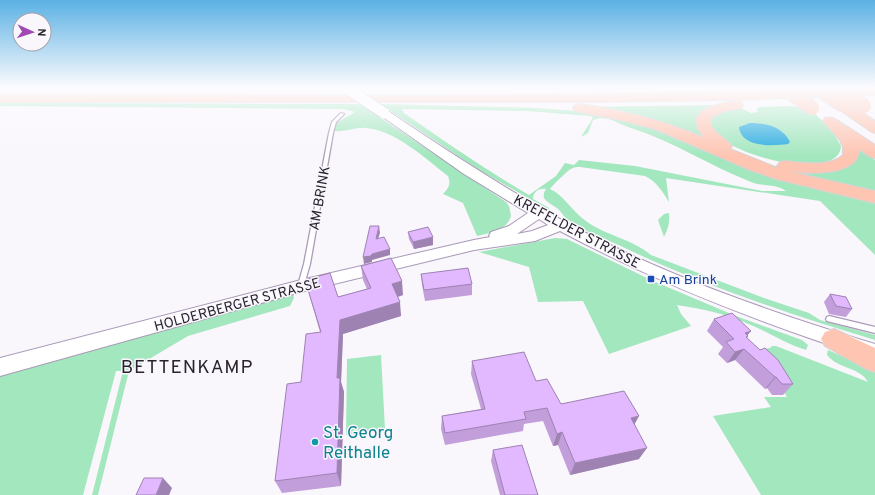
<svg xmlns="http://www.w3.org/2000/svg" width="875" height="495" font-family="Overpass,sans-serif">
	<rect width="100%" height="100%" fill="#f9f6fc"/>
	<!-- green -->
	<g fill="#a3e7be" fill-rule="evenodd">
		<path d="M541,87H686L641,89H522L541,88Z"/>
		<path d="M0,103L360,104L506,202L509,206L511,216C507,230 490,233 477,236L463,203L443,194C449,188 451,184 448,176C426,159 395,130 366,128C356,127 346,132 335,131L333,128L336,123L355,112L343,109L0,106Z"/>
		<path d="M380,104L537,108L576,111L622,119L875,201V255L820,201L666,178L669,202C663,192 656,181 645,176L580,167C577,167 574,167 571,169C568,170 551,187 550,189C563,195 571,209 582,218C602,235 631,238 651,255L764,298L809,313L820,320L875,335V340C792,315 708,287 629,250C609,240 585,232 567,219C563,216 561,211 557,208C549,202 539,200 546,189C540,188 533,191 533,199L549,208V210L479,170ZM402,109L526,111L591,116L593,118L581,137L588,133L593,120C606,114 619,124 631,128C673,141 710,166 751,182C763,187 776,183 786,191H762L635,166L579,160L574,165L565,163L556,176L529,195C486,170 445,142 404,113Z"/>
		<path d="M715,105L702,113L720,145L771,165L793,170L838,169L854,144L875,160V195L798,178L709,144L579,107Z"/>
		<path d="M791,106L806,108L815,114L832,130L841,146C840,184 720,156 711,125C710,120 714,116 718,112L741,108L751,113L758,112L756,110L759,107ZM750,123C766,123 782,126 789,142Z"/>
		<path d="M669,213C670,222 668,229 664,237L658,220L664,214Z"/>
		<path d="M555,238L567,239L653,281L736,316L802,340L808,345L806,350C785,344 767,331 746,323C724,313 701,309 677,305L681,314L691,326L609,354L583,301L538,302L529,267L479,252Z"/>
		<path d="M287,295H293L294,298L290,306L188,336L129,371L98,495H92L123,371H116L83,495H0V373Z"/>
		<path d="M772,346H776L868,382C860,367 838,369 827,355L828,350L875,371V495H761L713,416L771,407L764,397H787L758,350L770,348Z"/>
		<path d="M381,355L385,430L346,435L347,359Z"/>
	</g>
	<!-- water -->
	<path fill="#29acdf" d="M750,123C766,123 782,126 790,142L788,144C773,146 741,148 739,127Z"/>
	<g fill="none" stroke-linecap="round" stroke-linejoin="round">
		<defs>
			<g id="lane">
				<path d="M514,87H565L563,88H516Z"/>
				<path d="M341,113L344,114L336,122L333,133L310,264L304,285L303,287H299L298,285L304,264L329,133L332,122Z"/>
				<path d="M829,316L875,327V333L827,321L826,319L827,317Z"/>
			</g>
			<path id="secondary" d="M384,110L388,111C447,151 507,190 569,224C666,276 770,312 875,344V360C766,325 661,285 560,231L535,241L474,250L301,292L0,376V358L301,280L474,240L490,237L489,236L491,232L509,226L528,213L464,174L380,115L379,113L380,111ZM539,219L548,225L532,231L517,234Z"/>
			<g id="highway">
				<path d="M875,87V95L733,100L592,102H0V94C292,94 584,99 875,87Z"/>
				<path d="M736,101L741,102L743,105L741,108L725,111L712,117C705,130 726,137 732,146L730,149L775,167L779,169L777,166L780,162L786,161C801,163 832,167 843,155V147L840,140L823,121L825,118C836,115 839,124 848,127L875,145V158L869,156L859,149C860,177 806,174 787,171L875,191V203L776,179L750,170L655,129L625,121L575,111L573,108L575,105L580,104C623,110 665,121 705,138C680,111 715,104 736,101Z"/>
				<path d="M845,103L850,104L875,121V133L870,131L840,110L838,107L840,104Z"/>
				<path d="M834,329L875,348V372L866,369L825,346L821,339L825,332Z"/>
			</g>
		</defs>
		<!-- lane casing -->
		<use href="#lane" stroke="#aa98b8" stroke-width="2.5"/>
		<!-- secondary casing -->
		<use href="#secondary" stroke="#aa98b8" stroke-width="2"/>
		<!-- highway casing -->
		<use href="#highway" stroke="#d4d3d5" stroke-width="2"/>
		<!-- lane -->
		<use href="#lane" fill="#fff" fill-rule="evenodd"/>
		<!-- secondary -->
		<use href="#secondary" fill="#fff" fill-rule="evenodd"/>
		<!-- highway -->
		<use href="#highway" fill="#fec5b2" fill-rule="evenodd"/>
		<defs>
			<path id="secondary-bridge" d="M345,87L384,113"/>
			<g id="highway-bridge">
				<path d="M784,87L812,108"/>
				<path d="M815,87L843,105"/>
				<path d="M833,87L864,106"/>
			</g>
		</defs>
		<!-- secondary-bridge casing -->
		<use href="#secondary-bridge" stroke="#aa98b8" stroke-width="12" stroke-linecap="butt"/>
		<!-- highway-bridge casing -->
		<use href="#highway-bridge" stroke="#d4d3d5" stroke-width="16" stroke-linecap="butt"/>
		<!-- secondary-bridge -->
		<use href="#secondary-bridge" stroke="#fff" stroke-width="11"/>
		<!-- highway-bridge -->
		<use href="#highway-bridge" stroke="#fec5b2" stroke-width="14"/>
	</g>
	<!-- wall -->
	<g fill="#c29fdb">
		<path d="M408,232L433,245L414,249L409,239Z"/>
		<path d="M361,266L403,295L398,297L401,316L343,334L341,382L344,392L341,486L282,493L275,481L301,382L320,332L305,280L338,297L367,289L363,280Z"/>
		<path d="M421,274L472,284V295L425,301L422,285Z"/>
		<path d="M830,294L852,309L846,317L829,314L824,302Z"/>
		<path d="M714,319L748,336L747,338L793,384L783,395H772L767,388L765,389L735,360L727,363L718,354L723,347L707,331Z"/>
		<path d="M472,361L536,381L561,404L634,424L639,459L570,475L558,445L553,446L543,421L524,424L523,431L445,445L441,429L442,416L481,409L471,374Z"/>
		<path d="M493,450L538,495H500L491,461Z"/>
	</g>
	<!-- shaded-wall -->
	<g fill="#9e82b2">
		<path d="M379,226L380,233L376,245V239Z"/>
		<path d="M433,237V245L414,249L413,242Z"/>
		<path d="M390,249V255L372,260V262L364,264L363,257L372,254Z"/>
		<path d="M402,281L403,295L393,298L392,284Z"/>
		<path d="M400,302L401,316L343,334L341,382L344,392L341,486L337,473V378L340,320Z"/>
		<path d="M751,331L746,337L748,336L740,348L745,333Z"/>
		<path d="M744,349L735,360L727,363L735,352Z"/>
		<path d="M775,377H776L767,388L765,389Z"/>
		<path d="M639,416L632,429L631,418Z"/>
		<path d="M562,432L558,445L553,446L557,434Z"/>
		<path d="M647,448L639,459L570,475L575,463Z"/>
		<path d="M163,478L172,488L169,495H156Z"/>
	</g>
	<!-- building -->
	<g fill="#e2b9ff" stroke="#9e82b2">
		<path d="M370,226H379L376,239L384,237L390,249L372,254L371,256L363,257Z"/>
		<path d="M428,227L433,237L413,242L408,232Z"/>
		<path d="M391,258L402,281L392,284L400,302L340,320L337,378H340L337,473L275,481L287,384L301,382L306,334L321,332L305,280L330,273L338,297L371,288L361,266Z"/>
		<path d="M468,268L472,284L424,290L421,274Z"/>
		<path d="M830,294L846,297L852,309L836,306Z"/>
		<path d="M732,313L751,331L745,333L748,336L746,337L760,350L765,348L778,360L793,384H782L776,377H775L744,349L735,352L726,342L734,339L714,319Z"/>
		<path d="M524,352L536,381L547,379L561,404L624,391L639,416L631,418L647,448L575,463L562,432L557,434L547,408L524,412L526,419L445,433L442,416L485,409L472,361Z"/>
		<path d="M522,445L538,495H505L493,450Z"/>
		<path d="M144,478H163L156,495H136Z"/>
	</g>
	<!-- sky -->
	<linearGradient id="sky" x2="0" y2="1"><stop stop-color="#5bb1e4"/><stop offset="0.56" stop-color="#fcfbfe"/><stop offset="1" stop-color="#fcfbfe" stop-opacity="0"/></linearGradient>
	<rect width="875" height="156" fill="url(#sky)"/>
	<!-- markers -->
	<rect fill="#1a4fb4" stroke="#f9f6fc" stroke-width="1.5" x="647" y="275" width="8" height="8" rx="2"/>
	<circle fill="#0f9aa8" stroke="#f9f6fc" stroke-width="1.5" cx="315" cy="442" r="4"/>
	<g text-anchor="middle" stroke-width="3" stroke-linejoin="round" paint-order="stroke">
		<!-- street labels -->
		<g font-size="14" fill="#2a232f" stroke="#f9f6fc">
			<text transform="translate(319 198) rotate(-80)" y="5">AM BRINK</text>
			<text transform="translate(577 231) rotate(28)" y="5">KREFELDER STRASSE</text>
			<text transform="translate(237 304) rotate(-15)" y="5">HOLDERBERGER STRASSE</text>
		</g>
		<!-- transit labels -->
		<g font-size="14" fill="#164399" stroke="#f9f6fc" text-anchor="start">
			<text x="659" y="284">Am Brink</text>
		</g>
		<!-- near-culture labels -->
		<g font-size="17" fill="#0d838f" stroke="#f9f6fc" text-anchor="start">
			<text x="323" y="438">St. Georg<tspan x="323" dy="20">Reithalle</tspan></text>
		</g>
		<!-- near-quarter labels -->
		<g font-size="19" letter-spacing="1" fill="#2a232f" stroke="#f9f6fc">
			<text x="187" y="373">BETTENKAMP</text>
		</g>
	</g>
	<!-- north arrow -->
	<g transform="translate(32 32) rotate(93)"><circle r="19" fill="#f9f6fc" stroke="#a6a2aa"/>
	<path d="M0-3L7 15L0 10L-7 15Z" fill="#a148b4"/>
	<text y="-6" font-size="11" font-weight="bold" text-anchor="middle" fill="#2a232f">N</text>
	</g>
</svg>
